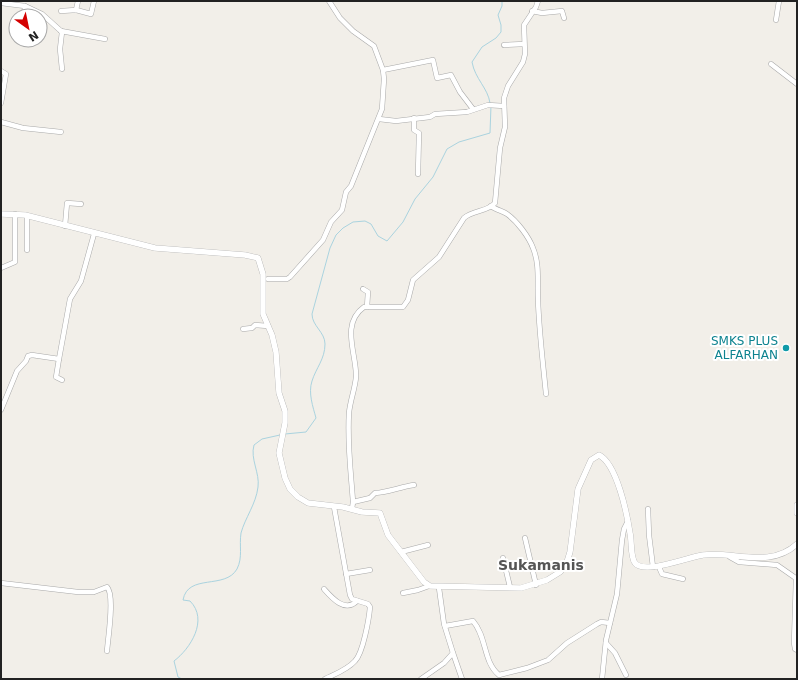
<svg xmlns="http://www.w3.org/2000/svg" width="798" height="680" font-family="'DejaVu Sans',sans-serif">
	<rect width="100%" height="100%" fill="#f2efe9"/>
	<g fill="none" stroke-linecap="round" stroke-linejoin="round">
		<!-- stream -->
		<g stroke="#aad3df" stroke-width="1">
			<path d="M490,103C488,88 475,79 472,62L482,47L496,38L501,32V25L498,15L502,6V1"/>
			<path d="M285,434L306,432L316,418C313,407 308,393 312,381C316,368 325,359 325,344C325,332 312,326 312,314L330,248L336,235L343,228L353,222L365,221L371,224L378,236L387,241L403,222L415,199L433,177L447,149L459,142L490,133L491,106"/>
			<path d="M182,679L178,677L174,661C190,649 209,620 190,601L183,600C188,573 225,590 237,569C243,557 239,546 241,533C245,518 256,504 258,487C260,473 250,459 254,445L262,439L280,435"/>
		</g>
		<defs>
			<g id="minor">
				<path d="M1,3L25,6L24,16"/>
				<path d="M25,6L42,14L62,32L60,49L62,69"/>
				<path d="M76,10L78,1"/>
				<path d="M61,11L76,10L91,14L94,1"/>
				<path d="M532,11L542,13L562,11L564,18"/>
				<path d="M776,20L779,1"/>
				<path d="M61,31L105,39"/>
				<path d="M504,45L524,44"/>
				<path d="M771,64L797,84"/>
				<path d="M383,70L433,60L437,78L451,75L460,92L473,109"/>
				<path d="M1,71L6,74L1,103"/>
				<path d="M414,118V130L419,133L418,174"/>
				<path d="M379,119L396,121L430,117L435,114L467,112L488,105L504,106"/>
				<path d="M1,122L23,128L61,132"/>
				<path d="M491,206C496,210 503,211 507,214C517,221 529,237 533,248C540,265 537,282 538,300C539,331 543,363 546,394"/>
				<path d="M27,216V250"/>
				<path d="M65,226L67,203L81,204"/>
				<path d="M1,268L15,262V214"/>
				<path d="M268,279H287L290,277L323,240L331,222L342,210L346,192L351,186L382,109L384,79L383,70L374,46L353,31L340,18L329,1"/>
				<path d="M363,289L368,292L367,307"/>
				<path d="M243,329L252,328L255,325L268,326"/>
				<path d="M59,359L56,377L62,380"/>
				<path d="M1,410L17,371L26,361L28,356L32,355L59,359L70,299L81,281L94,234"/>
				<path d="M353,502L370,498L375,493C389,492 400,487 414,485"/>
				<path d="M352,509L353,502C351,473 347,443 349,413C350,401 355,389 356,377C357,355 340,324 364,307H403L408,300L413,280L439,257L464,218C473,210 487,212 495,203L500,148L505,127L504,98L508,86L523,62L525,54L524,25L536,7L538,1"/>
				<path d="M648,509L649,535L653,567"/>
				<path d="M525,538L536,585"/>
				<path d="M401,552L428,545"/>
				<path d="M730,557L739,562L777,565L797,579"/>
				<path d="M503,558L510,587"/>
				<path d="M659,567L662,574L683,579"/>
				<path d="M346,574L370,570"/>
				<path d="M796,579L794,643L795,649L797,650"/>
				<path d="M1,583L78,592H94L107,587C115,595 108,638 107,651"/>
				<path d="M324,589C332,598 345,613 357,601"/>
				<path d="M403,593L418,590L429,586"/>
				<path d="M445,626L473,621C487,637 483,662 499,675L527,668L548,660L567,643L597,624L601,622L610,623"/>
				<path d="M606,643L615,653L626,675"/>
				<path d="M453,653L462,679"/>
				<path d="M325,679C335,674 347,670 355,661C363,653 369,619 370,607L368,604L352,599L350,595L334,507"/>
				<path d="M421,679L444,663L453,653L444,624L439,588"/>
				<path d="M602,679L606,640L617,594L622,540L624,529L628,521"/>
			</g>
			<g id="tertiary">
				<path d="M1,214L25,215L155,248L245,255L258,258L263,274V314L272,335L276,352L279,393L285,411V423L279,453L285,478L290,489L298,497L308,503L343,507L362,512L380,513L388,535L424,582L430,586L521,588L547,580L560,572L566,565L570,552L578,489L591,460L599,455C617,464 627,514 630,533C632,541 630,556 635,563C644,575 689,557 703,555C734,551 770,569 797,544"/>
				<path d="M797,505V513"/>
			</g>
		</defs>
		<!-- minor casing -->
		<use href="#minor" stroke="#a9a9a9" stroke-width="5.5"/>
		<!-- tertiary casing -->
		<use href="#tertiary" stroke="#a9a9a9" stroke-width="6"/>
		<!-- minor -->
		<use href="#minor" stroke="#fff" stroke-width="4.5"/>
		<!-- tertiary -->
		<use href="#tertiary" stroke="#fff" stroke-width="5.5"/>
	</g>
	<!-- markers -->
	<circle fill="#0f9aa8" stroke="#fff" stroke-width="1.5" cx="786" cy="348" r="4"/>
	<g text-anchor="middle" stroke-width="4" stroke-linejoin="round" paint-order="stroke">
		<!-- culture labels -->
		<g font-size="12" fill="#0d838f" stroke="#fff" text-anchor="end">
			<text x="778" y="345">SMKS PLUS<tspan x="778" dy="14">ALFARHAN</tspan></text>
		</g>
		<!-- quarter labels -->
		<g font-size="14" font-weight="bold" fill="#555" stroke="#fff">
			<text x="541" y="570">Sukamanis</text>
		</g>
	</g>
	<!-- border -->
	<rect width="798" height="680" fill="none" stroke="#222222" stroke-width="4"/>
	<!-- north arrow -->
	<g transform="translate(28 28) rotate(147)"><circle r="19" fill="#ffffff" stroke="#a7a7a7"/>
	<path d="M0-3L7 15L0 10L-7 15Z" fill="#d40000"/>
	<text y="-6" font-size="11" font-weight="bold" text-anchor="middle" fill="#222222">N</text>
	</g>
</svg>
